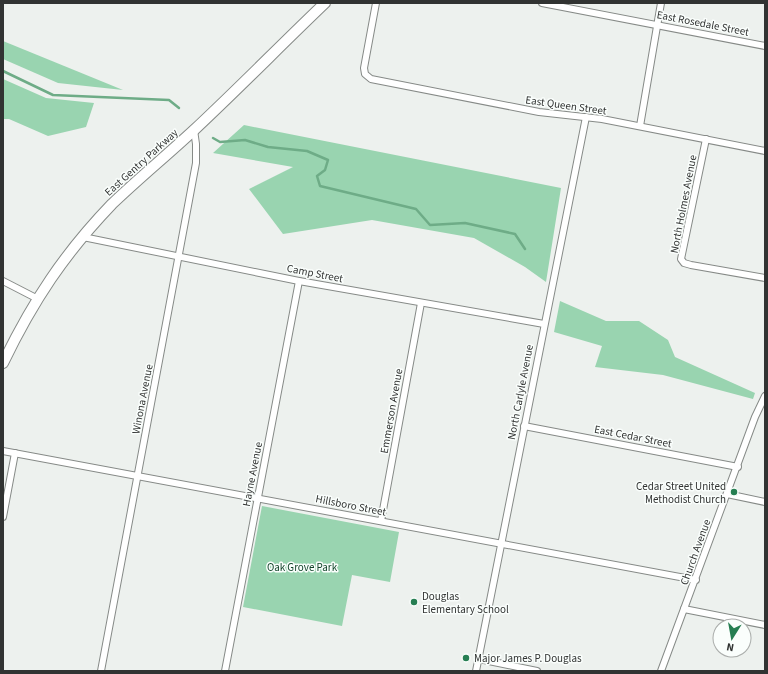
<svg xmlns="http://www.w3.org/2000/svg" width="768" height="674" font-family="'Source Sans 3',sans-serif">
	<rect width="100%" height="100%" fill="#edf1ee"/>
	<!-- green -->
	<g fill="#99d4b0">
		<path d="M3,41L123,90L58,83L3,59Z"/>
		<path d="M3,79L46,98L94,103L86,127L48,136L9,119H3Z"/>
		<path d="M244,125L561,188L546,282L525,267L474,238L372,220L283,234L249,189L293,167L213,153Z"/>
		<path d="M560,301L606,321H639L668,340L675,357L755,393L753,399L663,375L595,367L602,346L554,332Z"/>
		<path d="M262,506L399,532L390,582L352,575L342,626L243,607Z"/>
	</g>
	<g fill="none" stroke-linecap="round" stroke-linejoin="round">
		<!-- stream -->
		<g stroke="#6eac87" stroke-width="2.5">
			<path d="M3,71L53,95L169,100L179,108"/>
			<path d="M213,138L220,142L245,140L268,147L307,151L328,160L325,170L317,176L320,186L416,209L430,225L465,223L515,234L525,249"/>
		</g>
		<defs>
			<g id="minor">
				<path d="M376,3L364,68L365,74L371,79L539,112L602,119L765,151"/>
				<path d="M542,3L765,46"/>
				<path d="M640,126L661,3"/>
				<path d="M706,139L681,259L684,263L691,265L765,278"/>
				<path d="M83,237L299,281L544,324"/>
				<path d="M3,281L36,298"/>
				<path d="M524,426L738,467"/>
				<path d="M3,451L696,580"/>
				<path d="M727,494L765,502"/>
				<path d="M3,517L15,453"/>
				<path d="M381,521L421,303"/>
				<path d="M684,609L765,625"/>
				<path d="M479,659L537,671"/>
				<path d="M101,671L196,163V144L194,130"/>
				<path d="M225,671L299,281"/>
				<path d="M476,671L586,117"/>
				<path d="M661,671L755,417L765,396"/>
			</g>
			<path id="primary" d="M3,363C33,301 64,254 112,204C138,179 166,156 193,131C238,89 281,45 325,3"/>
		</defs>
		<!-- minor casing -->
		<use href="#minor" stroke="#868a87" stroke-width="8"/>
		<!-- primary casing -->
		<use href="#primary" stroke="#868a87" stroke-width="12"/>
		<!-- minor -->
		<use href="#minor" stroke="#fff" stroke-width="6"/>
		<!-- primary -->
		<use href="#primary" stroke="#fff" stroke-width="10"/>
	</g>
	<!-- markers -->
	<g fill="#267e52" stroke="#fafefc" stroke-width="1.5">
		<circle cx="734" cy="492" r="4"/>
		<circle cx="414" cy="602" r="4"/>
		<circle cx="466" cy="658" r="4"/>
	</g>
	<g text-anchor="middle" stroke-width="3" stroke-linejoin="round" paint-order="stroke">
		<!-- street labels -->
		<g font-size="11" fill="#313332" stroke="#fafefc">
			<text transform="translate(703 23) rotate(11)" y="4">East Rosedale Street</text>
			<text transform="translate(566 105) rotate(8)" y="4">East Queen Street</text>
			<text transform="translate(141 162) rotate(-42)" y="4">East Gentry Parkway</text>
			<text transform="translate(683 204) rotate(-79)" y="4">North Holmes Avenue</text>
			<text transform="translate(315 273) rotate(11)" y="4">Camp Street</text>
			<text transform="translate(520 392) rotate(-79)" y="4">North Carlyle Avenue</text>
			<text transform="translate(142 399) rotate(-79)" y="4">Winona Avenue</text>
			<text transform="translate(391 411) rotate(-80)" y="4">Emmerson Avenue</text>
			<text transform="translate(633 436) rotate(11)" y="4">East Cedar Street</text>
			<text transform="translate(252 474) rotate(-79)" y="4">Hayne Avenue</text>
			<text transform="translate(351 505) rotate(11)" y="4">Hillsboro Street</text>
			<text transform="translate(695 552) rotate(-70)" y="4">Church Avenue</text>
		</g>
		<!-- poi labels -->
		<g font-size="11" fill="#313332" stroke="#fafefc" text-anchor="start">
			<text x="726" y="490" text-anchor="end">Cedar Street United<tspan x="726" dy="13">Methodist Church</tspan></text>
			<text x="422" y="600">Douglas<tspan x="422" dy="13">Elementary School</tspan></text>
			<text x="474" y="662">Major James P. Douglas</text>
		</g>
		<!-- park labels -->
		<g font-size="11" fill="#12442a" stroke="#fafefc">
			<text x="302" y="571">Oak Grove Park</text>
		</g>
	</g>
	<!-- border -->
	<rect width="768" height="674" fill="none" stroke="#313332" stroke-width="8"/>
	<!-- north arrow -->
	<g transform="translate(732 638) rotate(191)"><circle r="19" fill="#fafefc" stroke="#aaadab"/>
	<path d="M0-3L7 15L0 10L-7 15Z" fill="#267e52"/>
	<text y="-6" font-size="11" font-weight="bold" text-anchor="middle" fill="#313332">N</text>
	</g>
</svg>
